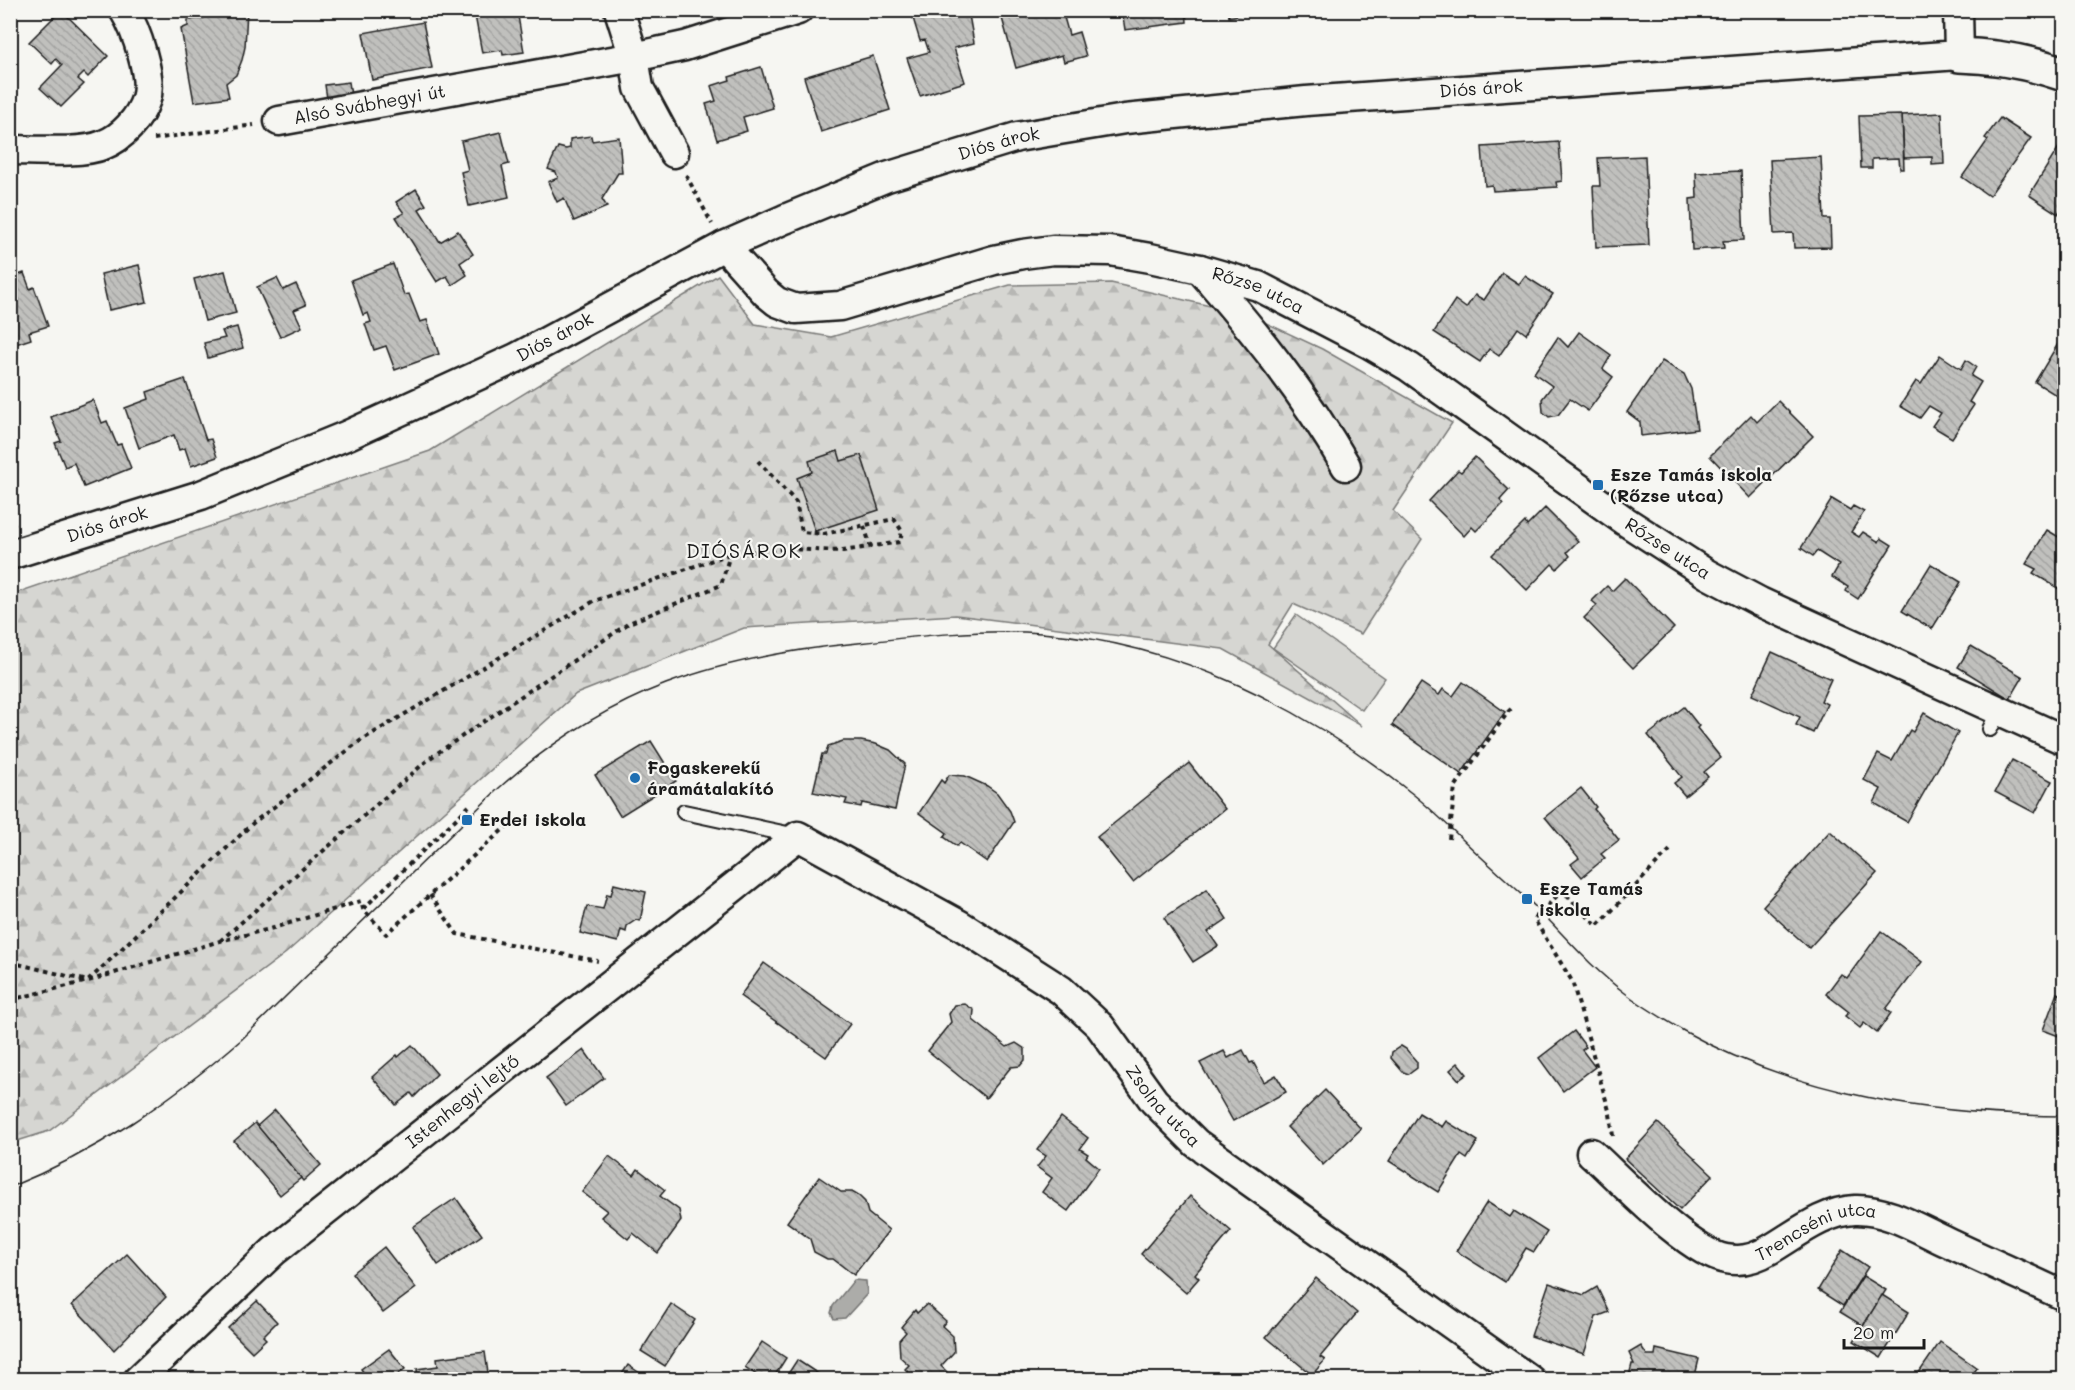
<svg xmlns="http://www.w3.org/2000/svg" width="2075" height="1390" font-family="Mali,sans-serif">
	<defs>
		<pattern id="forest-firs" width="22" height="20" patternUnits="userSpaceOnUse" patternTransform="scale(1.5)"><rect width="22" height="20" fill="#d6d6d2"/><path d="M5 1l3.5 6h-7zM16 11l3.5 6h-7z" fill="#b7b7b4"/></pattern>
		<pattern id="building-back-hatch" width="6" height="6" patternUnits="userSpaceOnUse" patternTransform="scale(1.5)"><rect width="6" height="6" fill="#c0c0bd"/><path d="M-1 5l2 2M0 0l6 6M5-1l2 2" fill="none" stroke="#a4a4a2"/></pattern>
	</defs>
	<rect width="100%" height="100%" fill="#f6f6f2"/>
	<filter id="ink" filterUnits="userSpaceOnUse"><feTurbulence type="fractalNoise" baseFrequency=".0167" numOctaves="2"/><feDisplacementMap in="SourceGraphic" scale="12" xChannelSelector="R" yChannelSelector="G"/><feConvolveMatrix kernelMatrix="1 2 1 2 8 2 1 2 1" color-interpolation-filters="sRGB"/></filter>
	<g filter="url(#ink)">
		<!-- forest -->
		<path fill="url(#forest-firs)" stroke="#797977" stroke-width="1.5" d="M718,275L755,324L831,337L1010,285L1111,283L1249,315L1322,349L1452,423L1393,511L1422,539L1361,634L1293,604L1268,644L1362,726L1223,649L956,615L744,628L576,694L286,953L49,1131L11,1143L10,595L430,451Z"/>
		<!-- garden -->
		<path fill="#d6d6d2" stroke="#797977" stroke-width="1.5" d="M1296,615L1385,678L1362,710L1273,648Z"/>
		<!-- water -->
		<path fill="#acaca9" stroke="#727271" stroke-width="1.5" d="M854,1280L866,1281L867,1294L845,1318L834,1319L831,1313L833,1306Z"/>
		<!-- building -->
		<g fill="url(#building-back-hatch)" stroke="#1c1c1c" stroke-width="1.5">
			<path d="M61,10L108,56L88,77L84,73L78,79L84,84L61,107L40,88L62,65L56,59L52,64L29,42Z"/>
			<path d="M205,10H247L245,47L242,60L236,75L226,83L229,97L194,102L181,29L188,26V20L204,18Z"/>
			<path d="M474,10H517L524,52L503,55L502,50L482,53Z"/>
			<path d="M938,10H962L969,15L974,43L954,48L965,82L920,96L907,58L929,52L925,40L920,41L913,18Z"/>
			<path d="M1004,10H1016L1019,18L1046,10H1062L1069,35L1079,32L1086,56L1064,62L1062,55L1016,68L1000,11Z"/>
			<path d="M1122,10H1186L1187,22L1125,30Z"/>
			<path d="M1228,10H1265L1229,17Z"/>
			<path d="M423,22L432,68L372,80L363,33Z"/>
			<path d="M873,56L890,110L821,132L804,77Z"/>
			<path d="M761,67L773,108L743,117L747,131L717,140L706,104L716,101L711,86L730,80L729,77Z"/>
			<path d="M349,82L352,102L328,105L325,85Z"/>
			<path d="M1942,113L1944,164L1932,165V157L1904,158L1902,115Z"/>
			<path d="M1902,115L1904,169H1900L1899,158L1872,159V168H1861L1859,116Z"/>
			<path d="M2000,118L2031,138L1989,196L1962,177L1988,140L1985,138Z"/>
			<path d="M501,132L509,164L502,166L509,197L469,206L461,172L468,170L461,141Z"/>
			<path d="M591,136L592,141L619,137L622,173H618L602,199L607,207L574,221L564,198L557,202L548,182L558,178L556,172L548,169L558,147L566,149L570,148V139Z"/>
			<path d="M2064,139V204L2058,214L2029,195Z"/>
			<path d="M1559,142L1562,181L1556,182L1557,187L1493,191L1492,185L1485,186L1482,147Z"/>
			<path d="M1645,156L1649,245L1596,247L1593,186H1600L1598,158Z"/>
			<path d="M1821,157L1824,219H1830L1831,247L1794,248L1793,233L1774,234L1770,160Z"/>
			<path d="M1741,171L1744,240L1723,241L1724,248L1692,250L1690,199L1697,198L1696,173Z"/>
			<path d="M416,189L426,205L419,209L440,242L458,231L473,254L460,263L467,275L452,285L447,276L437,282L396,217L404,213L396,202Z"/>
			<path d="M393,264L404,295L409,294L420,322L427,320L439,354L395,370L386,346L374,350L365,324L371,322L368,313L363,315L351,280Z"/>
			<path d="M139,265L147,302L109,310L101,274Z"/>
			<path d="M225,271L236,313L205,321L194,279Z"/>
			<path d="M24,273L30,289L34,287L48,326L29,332L31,339L10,346V278Z"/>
			<path d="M1502,273L1519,284L1525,276L1553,294L1526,334L1518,328L1499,356L1489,349L1480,362L1434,332L1455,300L1466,308L1475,295L1484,300Z"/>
			<path d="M277,278L283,290L296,284L306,305L294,310L302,327L280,337L257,287Z"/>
			<path d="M237,327L243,348L208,358L204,343L225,338L222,331Z"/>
			<path d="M1579,332L1611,355L1603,369L1613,377L1588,411L1570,399L1558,415L1549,417L1543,412L1542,399L1552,386L1534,373L1558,337L1568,347Z"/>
			<path d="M2059,342L2064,345V400L2035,382Z"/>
			<path d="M1940,355L1961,369L1966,360L1976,367L1971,376L1981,382L1969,402L1974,405L1952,438L1932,426L1941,413L1929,406L1920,418L1900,406L1916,381L1921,384Z"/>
			<path d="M1662,361L1684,374L1691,389L1697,429L1641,436L1640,422L1627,412Z"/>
			<path d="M185,379L206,440L211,439L217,457L191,466L185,448L179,450L174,435L139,448L125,408L149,399L147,392Z"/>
			<path d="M93,400L102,423L107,421L117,445L121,444L131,468L84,487L74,463L65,467L55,443L61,441L51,417Z"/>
			<path d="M1778,401L1813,436L1750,498L1710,456L1751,415L1757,422Z"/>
			<path d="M838,451L841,461L861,455L879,510L815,531L797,478L812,472L809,461Z"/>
			<path d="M1475,457L1509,490L1500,500L1503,504L1476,531L1472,527L1464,536L1429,501L1458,470L1461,472Z"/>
			<path d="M1832,499L1850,510L1853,506L1864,512L1851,532L1859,537L1863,532L1879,542L1881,538L1892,545L1858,599L1846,591L1848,587L1832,577L1839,565L1817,551L1813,556L1801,548Z"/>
			<path d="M1545,508L1578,541L1567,552L1570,556L1557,569L1552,564L1527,590L1492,555L1525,522L1527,526Z"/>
			<path d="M2047,530L2064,540V592L2033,573L2036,569L2026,564Z"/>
			<path d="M1931,564L1961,582L1932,629L1902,611Z"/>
			<path d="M1625,578L1674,628L1633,668L1584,618L1597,605L1592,601L1607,586L1612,591Z"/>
			<path d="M1971,646L2023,677L2010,699L1958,667Z"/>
			<path d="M1772,652L1831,679L1821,701L1827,704L1813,733L1796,725L1800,717L1752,695Z"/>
			<path d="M1463,682L1505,712L1461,774L1392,725L1421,683L1439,695L1443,689L1453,696Z"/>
			<path d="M1684,707L1699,726L1697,728L1721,758L1704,772L1708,777L1685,796L1674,783L1682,777L1648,735Z"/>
			<path d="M1924,713L1958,733L1907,822L1874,803L1881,789L1864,780L1878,754L1892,761L1910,730L1913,732Z"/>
			<path d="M651,741L676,781L620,816L595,775Z"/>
			<path d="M843,741H861L876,744L890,750L905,764L895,810L862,803L861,807L845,804L847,799L813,792L822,754H826L828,746Z"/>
			<path d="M2012,760L2052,781L2035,813L1995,792Z"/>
			<path d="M1189,763L1225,809L1133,882L1097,837Z"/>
			<path d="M949,775L965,776L987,786L997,793L1010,811L1014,822L987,862L960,843L957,846L944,837L947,833L919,813L941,780L944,783Z"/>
			<path d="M1581,788L1596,807L1594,809L1619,840L1601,854L1605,858L1582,877L1571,864L1579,858L1545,817Z"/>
			<path d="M1830,831L1877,873L1809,948L1763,906Z"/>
			<path d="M614,884L646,892L640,921L636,920L627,926L626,932L621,930L618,942L580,933L587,906L603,909L607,894L611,895Z"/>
			<path d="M1207,889L1227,919L1208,932L1218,946L1193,962L1164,918Z"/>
			<path d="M1881,931L1922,962L1886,1009L1891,1013L1877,1033L1864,1023L1860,1028L1845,1016L1849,1012L1826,994L1841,974L1847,978Z"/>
			<path d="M764,963L850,1024L826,1057L740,996Z"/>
			<path d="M2057,993L2064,997V1038L2043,1030Z"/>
			<path d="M965,1004L974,1010L973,1020L1007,1047L1016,1043L1025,1049V1060L1020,1066L1011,1067L986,1098L928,1051L951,1022L949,1014L955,1005Z"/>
			<path d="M1574,1031L1586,1047L1582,1050L1595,1067L1563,1091L1539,1058Z"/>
			<path d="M412,1045L437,1074L414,1097L411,1093L396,1105L372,1077L397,1055L398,1057Z"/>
			<path d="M1401,1046L1406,1049L1417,1062V1068L1409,1074L1403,1072L1391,1058L1392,1052Z"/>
			<path d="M584,1050L604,1078L566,1106L546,1078Z"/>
			<path d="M1243,1050L1250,1063L1253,1062L1264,1082L1276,1075L1286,1092L1233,1121L1200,1063L1224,1051L1228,1058Z"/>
			<path d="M1458,1063L1467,1074L1459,1080L1450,1070Z"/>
			<path d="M1325,1090L1361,1129L1323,1165L1287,1127Z"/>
			<path d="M275,1110L321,1165L303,1181L257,1126Z"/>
			<path d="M1419,1113L1442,1127L1446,1121L1478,1141L1467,1159L1461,1155L1438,1192L1389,1161Z"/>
			<path d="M1061,1117L1088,1138L1080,1149L1088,1154L1086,1157L1099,1168L1068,1211L1042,1192L1052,1178L1037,1167L1046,1156L1037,1150Z"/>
			<path d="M255,1123L301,1178L280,1195L234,1141Z"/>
			<path d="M1658,1123L1713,1175L1680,1210L1625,1159Z"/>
			<path d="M609,1156L634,1175L638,1169L665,1190L660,1196L679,1210L681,1221L658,1253L633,1233L628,1239L601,1217L607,1211L582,1192Z"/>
			<path d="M819,1177L841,1192H852L859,1196L865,1202L868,1213L889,1230L854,1275L833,1259H827L814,1252L810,1239L787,1222Z"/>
			<path d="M1190,1196L1231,1231L1195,1274L1199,1278L1186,1293L1141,1254Z"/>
			<path d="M456,1198L482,1235L438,1265L413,1227Z"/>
			<path d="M1487,1202L1510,1217L1514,1211L1547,1232L1534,1252L1526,1248L1505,1282L1456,1251Z"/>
			<path d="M384,1247L416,1288L383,1313L352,1273Z"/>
			<path d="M1842,1250L1868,1267L1843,1306L1818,1290Z"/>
			<path d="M127,1254L166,1297L114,1350L72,1305Z"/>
			<path d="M1863,1276L1886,1290L1863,1326L1840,1312Z"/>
			<path d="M1316,1278L1357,1313L1320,1357L1325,1360L1312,1375L1266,1337Z"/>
			<path d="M1549,1283L1584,1295L1597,1287L1609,1312L1596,1317L1584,1354L1531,1336Z"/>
			<path d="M1882,1295L1909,1312L1881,1358L1854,1341Z"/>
			<path d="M257,1301L277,1322L263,1336L266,1339L252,1352L228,1328Z"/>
			<path d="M671,1304L695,1320L665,1366L641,1351Z"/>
			<path d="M927,1304L946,1321L942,1326L953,1336L954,1352L941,1366L947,1372L940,1380H916L905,1369L909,1365L900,1357L899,1340L906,1332L901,1327L915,1310L917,1313Z"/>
			<path d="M762,1342L786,1358L772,1380H764L745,1367Z"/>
			<path d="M1940,1342L1977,1368L1971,1377L1974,1380H1914Z"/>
			<path d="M1641,1346L1647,1355H1655L1656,1349L1699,1359L1694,1380H1628L1632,1364H1634L1629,1353Z"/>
			<path d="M389,1349L405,1369L391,1380H368L361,1369Z"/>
			<path d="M485,1352L489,1380H418L417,1369L438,1366L437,1358Z"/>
			<path d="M797,1360L820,1375L817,1380H784Z"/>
			<path d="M628,1365L650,1380H618Z"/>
		</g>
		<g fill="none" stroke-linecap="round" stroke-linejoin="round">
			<defs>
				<g id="lane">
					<path d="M1990,729L1999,710"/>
					<path d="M684,812L797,836"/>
				</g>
				<g id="street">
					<path d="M619,10L634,57L685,46L798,10"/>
					<path id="s1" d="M279,121L634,57L639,88L674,153"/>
					<path d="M10,150C34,150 82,154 103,145C122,138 140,118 146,99C153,78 136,29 124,10"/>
					<path id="s2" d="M724,246L766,293L777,302L796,309L840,306L994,260L1023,254L1053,250L1110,251L1150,258L1200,269L1258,286L1368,343L1409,367L1625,521L1707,574L1760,602L2064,740"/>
					<path d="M1200,269C1254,331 1305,394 1346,466"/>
					<path id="s3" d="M10,555L201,495L348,435L516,358L724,246L785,219L887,177L1017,137L1125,119L1306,101L1959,55L1958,10"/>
					<path id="s4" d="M1591,1153C1620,1179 1689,1253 1726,1259C1741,1262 1756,1258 1769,1250C1795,1235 1824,1211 1855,1210C1888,1209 1920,1230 1949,1243C1987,1261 2026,1278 2064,1296"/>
					<path id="s5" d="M138,1380L274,1251L798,836L960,925L1061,990L1100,1026L1154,1101L1196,1143L1530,1380"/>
				</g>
				<path id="secondary" d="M1959,55C1996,56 2029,62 2064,74"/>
			</defs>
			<!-- lane casing -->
			<use href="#lane" stroke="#1c1c1c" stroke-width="18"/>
			<!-- street casing -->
			<use href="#street" stroke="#1c1c1c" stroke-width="33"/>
			<!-- secondary casing -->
			<use href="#secondary" stroke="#1c1c1c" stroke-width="38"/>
			<!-- path -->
			<g stroke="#1c1c1c" stroke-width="4" stroke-dasharray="4.5 4.5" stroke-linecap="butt">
				<path d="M154,139L254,125"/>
				<path d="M686,175L712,224"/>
				<path d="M10,514L14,525"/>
				<path d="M864,526L871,547"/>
				<path d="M1449,839L1455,787L1508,712L1513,707"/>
				<path d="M430,895L457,934L598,961"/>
				<path d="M363,909L469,806"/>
				<path d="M220,941L430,758L629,623L721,585L730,554"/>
				<path d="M10,962L88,981L253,823L360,741L594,601L730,554L784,549L843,551L900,542L902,531L894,519L824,534L802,532L796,502L758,461"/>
				<path d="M10,1000L88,981L220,941L270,929L361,901L363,909L386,934L516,818"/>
				<path d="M1613,1136L1610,1114L1572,981L1534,919L1562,891L1597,926L1673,847"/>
			</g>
			<!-- lane -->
			<use href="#lane" stroke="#f6f6f2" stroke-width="14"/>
			<!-- street -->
			<use href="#street" stroke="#f6f6f2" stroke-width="28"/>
			<!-- secondary -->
			<use href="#secondary" stroke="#f6f6f2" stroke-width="33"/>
			<!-- tram -->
			<path stroke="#1c1c1c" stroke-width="1.5" d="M10,1187C97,1152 170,1101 241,1040L499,788C609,690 714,657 858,643C919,636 980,629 1041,633C1180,643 1307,709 1414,795C1441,817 1465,843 1491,866C1508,882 1526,897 1543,914C1569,941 1594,970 1625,993C1643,1007 1664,1019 1684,1031C1800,1096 1933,1115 2064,1116"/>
		</g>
	</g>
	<!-- markers -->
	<g fill="#1f6fb2" stroke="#f6f6f2" stroke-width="2">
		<rect x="1592" y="479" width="12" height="12" rx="3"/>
		<circle cx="635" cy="778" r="6"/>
		<rect x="461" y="814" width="12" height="12" rx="3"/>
		<rect x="1521" y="893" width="12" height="12" rx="3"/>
	</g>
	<g text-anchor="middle" stroke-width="4.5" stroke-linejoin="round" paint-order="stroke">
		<!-- street labels -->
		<g font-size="18" fill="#1c1c1c" stroke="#f6f6f2">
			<text dy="6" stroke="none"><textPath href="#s3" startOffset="1560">Diós árok</textPath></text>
			<text dy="6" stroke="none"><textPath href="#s1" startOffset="92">Alsó Svábhegyi út</textPath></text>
			<text dy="6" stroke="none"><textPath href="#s3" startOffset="1074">Diós árok</textPath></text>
			<text dy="6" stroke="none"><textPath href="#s2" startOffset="573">Rőzse utca</textPath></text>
			<text dy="6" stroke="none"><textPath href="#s3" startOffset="588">Diós árok</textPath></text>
			<text dy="6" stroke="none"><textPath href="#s3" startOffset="102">Diós árok</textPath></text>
			<text dy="6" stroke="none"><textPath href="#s2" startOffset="1059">Rőzse utca</textPath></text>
			<text dy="6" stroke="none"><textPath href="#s5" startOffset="428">Istenhegyi lejtő</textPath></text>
			<text dy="6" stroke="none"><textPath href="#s5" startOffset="1316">Zsolna utca</textPath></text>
			<text dy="6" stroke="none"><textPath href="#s4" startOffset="270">Trencséni utca</textPath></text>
		</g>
		<!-- poi labels -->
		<g font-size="18" font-weight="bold" fill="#1c1c1c" stroke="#f6f6f2" text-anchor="start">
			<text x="1610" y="481">Esze Tamás iskola<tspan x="1610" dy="21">(Rőzse utca)</tspan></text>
			<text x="647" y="774">Fogaskerekű<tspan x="647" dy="21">áramátalakító</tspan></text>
			<text x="479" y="826">Erdei iskola</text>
			<text x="1539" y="895">Esze Tamás<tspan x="1539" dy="21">iskola</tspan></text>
		</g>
		<!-- neighbourhood labels -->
		<g font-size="20" letter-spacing="1.5" fill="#1c1c1c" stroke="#f6f6f2">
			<text x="744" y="558">DIÓSÁROK</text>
		</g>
	</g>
	<!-- margin -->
	<rect width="2075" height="1390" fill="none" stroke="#f6f6f2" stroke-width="36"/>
	<rect x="18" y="18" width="2039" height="1354" fill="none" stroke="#1c1c1c" stroke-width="2" filter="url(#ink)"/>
	<!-- scale -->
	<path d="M1844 1339v9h80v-9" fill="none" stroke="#1c1c1c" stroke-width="3"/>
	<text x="1853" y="1339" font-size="18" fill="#1c1c1c" stroke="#f6f6f2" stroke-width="4.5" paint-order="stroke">20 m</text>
</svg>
